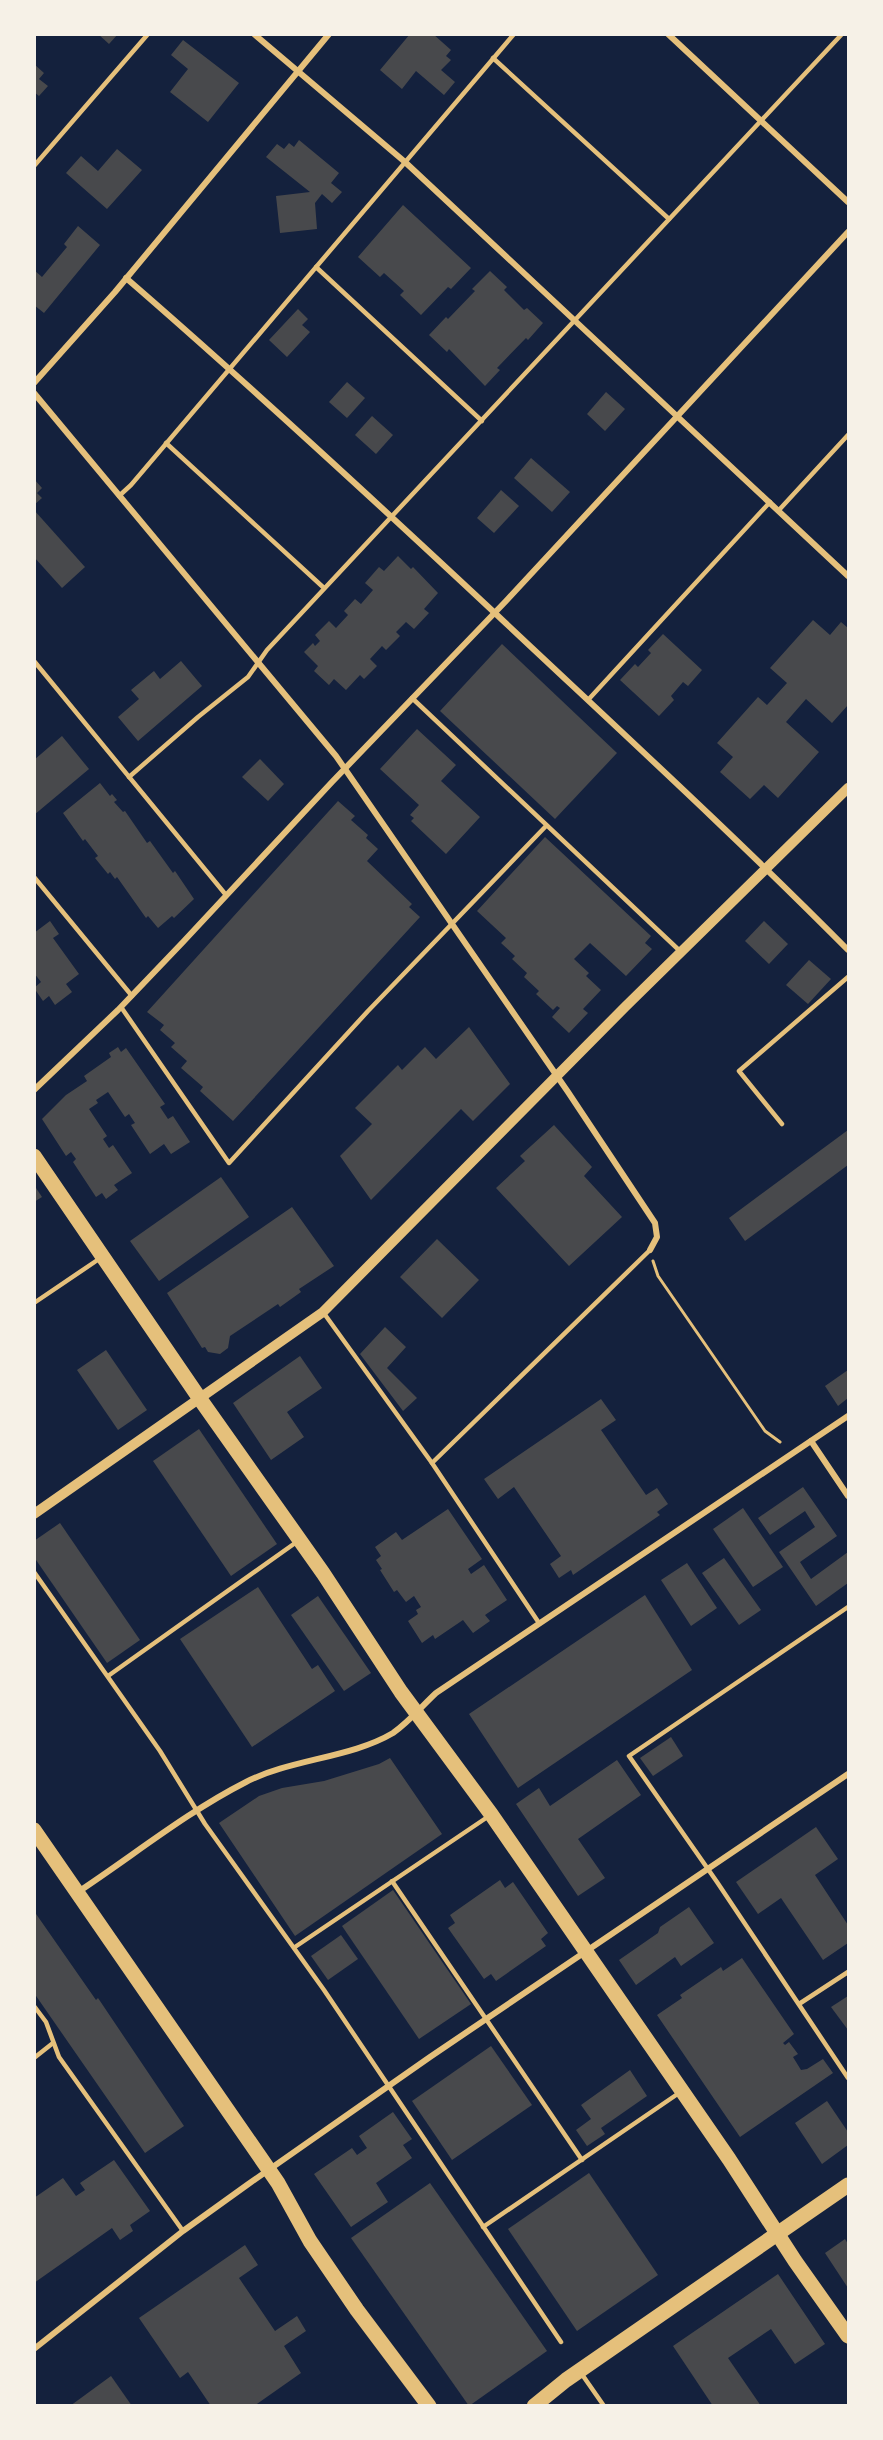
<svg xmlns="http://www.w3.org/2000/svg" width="883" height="2440" font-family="'Work Sans',sans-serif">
	<rect width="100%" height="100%" fill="#14213d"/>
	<!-- building -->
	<g fill="#48494c">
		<path d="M98,34H118L109,44Z"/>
		<path d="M410,34H433L451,50L446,56L451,60L441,70L455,82L444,95L416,71L402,89L380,70Z"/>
		<path d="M183,40L239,83L208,122L170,92L188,69L171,55Z"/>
		<path d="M34,64L44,73L39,79L48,86L39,96L34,92Z"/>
		<path d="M299,140L339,173L331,183L342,192L332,203L322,194L315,203L317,229L280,233L276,196L310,192L266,157L277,144L284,149L289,143L294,147Z"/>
		<path d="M117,149L142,170L107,209L66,173L81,156L98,171Z"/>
		<path d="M403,205L471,268L451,289L448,287L421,315L400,295L404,291L384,273L380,277L358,257Z"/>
		<path d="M78,226L100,245L44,313L34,305V270L42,277L67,247L64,244Z"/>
		<path d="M490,271L507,287L504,290L524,310L527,308L543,323L528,340L526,338L497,368L500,370L485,386L449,349L447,352L429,335L446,317L448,319L475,291L472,289Z"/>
		<path d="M298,309L308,319L302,325L310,332L287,357L269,340Z"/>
		<path d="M347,382L365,398L347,418L329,402Z"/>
		<path d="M606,392L625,409L605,431L587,414Z"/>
		<path d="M372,416L393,435L376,454L355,435Z"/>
		<path d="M531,458L570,492L552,512L514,478Z"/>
		<path d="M34,479L42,488L37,493L42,498L34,505Z"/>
		<path d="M501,490L519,506L494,533L477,518Z"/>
		<path d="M34,510L85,567L62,588L34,557Z"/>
		<path d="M398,556L411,569L413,567L438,593L424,609L429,613L414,629L406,622L396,632L400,636L386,650L382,646L370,659L377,666L364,679L360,675L346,690L334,679L329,685L314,671L318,666L304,652L313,643L315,646L320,641L315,635L329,621L336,628L348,615L344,611L355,599L361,604L373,590L365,583L379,567L384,571Z"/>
		<path d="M813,620L830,635L841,622L848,628V705L832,723L806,699L786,722L819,752L778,798L764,785L750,799L720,772L733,757L717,743L758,697L767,705L787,683L770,668Z"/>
		<path d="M663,634L702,670L688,686L683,682L671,696L674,700L659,716L620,680L635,664L638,667L651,653L648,650Z"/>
		<path d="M502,644L617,753L555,819L440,711Z"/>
		<path d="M181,661L202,686L138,741L118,717L139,699L131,690L154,671L160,679Z"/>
		<path d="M417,729L456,765L441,781L480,817L446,854L411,821L414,818L410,815L419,805L380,769Z"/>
		<path d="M62,736L89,769L34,815V760Z"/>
		<path d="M260,759L284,784L268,801L242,777Z"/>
		<path d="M100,783L110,796L112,794L117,800L114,802L123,812L125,811L147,843L150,841L173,873L175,871L194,899L174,918L172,916L158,928L148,916L146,918L117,877L115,879L110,872L108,874L95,858L98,856L85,839L83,841L63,813Z"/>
		<path d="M338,801L355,816L351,820L368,835L366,838L378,849L367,861L412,904L409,907L420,917L233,1121L200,1091L203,1087L181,1068L187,1061L171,1047L175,1043L160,1030L164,1025L147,1012Z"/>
		<path d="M545,837L651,936L645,943L652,949L626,976L590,943L574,959L589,973L586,976L601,990L583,1009L588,1013L569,1033L552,1017L560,1008L557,1006L553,1010L536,994L539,991L524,977L527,973L512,959L515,956L501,943L506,938L477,911Z"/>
		<path d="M50,921L59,934L53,938L79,974L66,984L72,992L55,1005L49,996L43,1001L34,988L41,982L34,973V933Z"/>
		<path d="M764,921L788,944L769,964L745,941Z"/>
		<path d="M809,960L831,979L808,1004L786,985Z"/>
		<path d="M469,1027L510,1084L473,1121L461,1109L371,1200L340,1156L372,1124L355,1108L398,1065L402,1070L425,1047L436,1059Z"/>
		<path d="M118,1047L121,1052L126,1048L165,1104L160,1107L168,1119L173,1116L190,1142L171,1154L164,1144L150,1154L131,1125L135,1123L129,1114L125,1117L108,1092L96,1100L98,1103L89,1109L107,1136L103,1139L109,1148L113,1145L132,1173L114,1185L118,1190L106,1199L102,1193L96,1197L73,1162L76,1159L71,1152L66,1156L42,1119L66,1095L87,1081L84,1076L111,1057L109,1053Z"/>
		<path d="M554,1125L592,1167L584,1176L622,1217L569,1266L496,1188L525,1161L520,1156Z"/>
		<path d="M848,1130V1165L745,1241L729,1218Z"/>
		<path d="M221,1177L249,1217L159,1281L130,1241Z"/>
		<path d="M34,1185L42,1197L34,1202Z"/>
		<path d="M292,1207L334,1266L299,1289L301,1292L280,1307L278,1304L230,1336L228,1348L220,1354L208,1352L205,1347L202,1348L167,1293Z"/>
		<path d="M437,1239L479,1280L442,1318L400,1277Z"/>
		<path d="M385,1327L406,1347L387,1368L417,1398L403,1411L360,1354Z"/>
		<path d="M106,1350L147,1410L118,1430L77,1370Z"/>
		<path d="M300,1356L322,1388L287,1412L304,1437L271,1460L233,1403Z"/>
		<path d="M848,1370V1398L838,1406L825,1386Z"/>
		<path d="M601,1399L616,1420L601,1430L646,1495L657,1488L668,1504L657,1512L660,1515L573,1575L571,1570L559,1578L550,1564L561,1556L514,1487L498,1499L484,1479Z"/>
		<path d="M199,1429L277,1544L231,1576L153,1461Z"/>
		<path d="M803,1487L837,1536L800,1562L811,1579L848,1552V1583L816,1606L779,1552L815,1527L805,1511L770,1535L758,1518Z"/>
		<path d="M743,1508L783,1567L753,1587L713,1529Z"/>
		<path d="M448,1509L482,1559L468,1569L471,1574L484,1565L507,1600L485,1615L490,1621L473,1633L463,1620L435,1639L433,1635L422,1643L408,1621L418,1614L416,1610L421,1607L414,1596L406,1602L397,1590L394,1592L380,1570L382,1569L376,1560L381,1556L375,1547L396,1532L402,1540Z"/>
		<path d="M60,1523L140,1640L107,1663L34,1557V1541Z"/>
		<path d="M724,1558L761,1610L739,1625L702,1573Z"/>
		<path d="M687,1563L717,1608L691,1626L661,1580Z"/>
		<path d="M258,1587L312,1669L318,1665L335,1691L252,1747L180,1639Z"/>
		<path d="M645,1595L692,1670L518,1788L469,1714Z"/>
		<path d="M318,1596L371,1673L344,1691L291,1615Z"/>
		<path d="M671,1737L683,1756L653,1776L640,1758Z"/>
		<path d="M390,1758L442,1834L295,1936L219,1823L259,1796L282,1788L324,1781L379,1764Z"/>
		<path d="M617,1760L641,1795L578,1839L605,1878L578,1896L516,1804L539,1788L550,1806Z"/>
		<path d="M816,1827L838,1859L815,1875L848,1925V1943L823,1960L781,1898L758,1914L736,1882Z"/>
		<path d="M500,1880L505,1888L513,1882L548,1933L541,1939L546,1946L496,1981L491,1974L484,1979L448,1928L455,1923L450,1915Z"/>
		<path d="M393,1890L471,2004L419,2039L342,1926Z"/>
		<path d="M689,1907L714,1943L681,1966L675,1957L636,1985L619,1960L658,1933L660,1927Z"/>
		<path d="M34,1911L96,2000L98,1998L184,2126L145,2153L34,1993Z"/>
		<path d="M341,1935L358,1959L328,1980L311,1956Z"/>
		<path d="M742,1958L794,2034L783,2043L785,2045L789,2042L798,2054L793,2057L801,2070L807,2069L823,2059L833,2073L740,2137L657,2015L682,1998L680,1995L721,1967L723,1971Z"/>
		<path d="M848,1996V2030L831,2007Z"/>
		<path d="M491,2046L532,2105L452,2160L412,2101Z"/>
		<path d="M630,2070L647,2096L601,2128L605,2134L587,2146L576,2130L591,2119L581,2105Z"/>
		<path d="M827,2101L848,2132V2145L822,2164L795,2123Z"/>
		<path d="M393,2112L412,2139L403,2145L412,2158L376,2183L388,2202L351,2227L314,2174L352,2148L357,2155L367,2148L359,2136Z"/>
		<path d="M114,2160L150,2211L130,2225L133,2231L120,2240L112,2228L34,2283V2198L63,2178L76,2196L85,2190L80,2183Z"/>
		<path d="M589,2173L658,2275L577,2331L508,2229Z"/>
		<path d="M430,2183L547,2351L469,2406L351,2238Z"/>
		<path d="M845,2239L848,2244V2288L825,2253Z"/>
		<path d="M245,2245L258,2265L239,2278L275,2331L297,2316L306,2331L284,2346L301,2373L254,2406H211L188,2372L180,2378L139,2318Z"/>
		<path d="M778,2274L825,2344L795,2364L771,2329L728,2358L761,2406H713L673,2346Z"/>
		<path d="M111,2376L132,2406H70Z"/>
	</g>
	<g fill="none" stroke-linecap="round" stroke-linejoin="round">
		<!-- path -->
		<path stroke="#e5c07b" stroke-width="3" d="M653,1261L658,1276L765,1431L780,1442"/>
		<!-- service -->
		<g stroke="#e5c07b" stroke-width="4.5">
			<path d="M493,58L669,219"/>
			<path d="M34,166L148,34"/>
			<path d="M316,267L482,421"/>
			<path d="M166,443L324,588"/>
			<path d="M119,496L131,485L514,34"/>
			<path d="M779,510L848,435"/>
			<path d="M34,661L226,895"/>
			<path d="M412,698L681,952"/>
			<path d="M588,700L770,502"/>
			<path d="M129,777L198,717L248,677L267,650L842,34"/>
			<path d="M34,877L132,996"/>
			<path d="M121,1007L229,1163L368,1011L546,826"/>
			<path d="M782,1124L739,1071L848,977"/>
			<path d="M34,1303L99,1259"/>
			<path d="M323,1312L432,1463L539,1623"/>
			<path d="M432,1463L650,1250"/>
			<path d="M34,1572L160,1751L205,1824L324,1990L561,2342"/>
			<path d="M848,1607L629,1756L717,1882L848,2078"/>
			<path d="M108,1676L298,1541"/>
			<path d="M392,1881L582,2160"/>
			<path d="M295,1947L489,1816"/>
			<path d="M799,2004L848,1972"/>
			<path d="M34,2006L46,2022L59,2057L183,2231"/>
			<path d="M34,2058L53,2043"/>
			<path d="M483,2227L679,2093"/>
			<path d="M581,2373L604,2406"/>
		</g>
		<!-- minor -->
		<g stroke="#e5c07b" stroke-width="6">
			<path d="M254,34L405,162L848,576"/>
			<path d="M668,34L848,202"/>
			<path d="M126,278C252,387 375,501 497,615C615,726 734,835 848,950"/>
			<path d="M34,383L115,292L329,34"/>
			<path d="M34,393L336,756L568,1092L655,1223L657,1237L650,1250"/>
			<path d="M34,1090L118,1010L183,942L332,782L506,601L848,232"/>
			<path d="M811,1441L848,1496"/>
			<path d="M78,1892C134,1855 187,1812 246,1782C291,1759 351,1758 393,1733C409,1722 422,1706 436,1693L848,1416"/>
			<path d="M34,2349L183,2231L247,2185L430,2057L848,1774"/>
		</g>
		<!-- tertiary -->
		<path stroke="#e5c07b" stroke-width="10" d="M34,1514L323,1312L625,1007L848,788"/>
		<!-- primary -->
		<g stroke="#e5c07b" stroke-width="15">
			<path d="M34,1156L200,1399L323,1573L401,1692L491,1814L729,2159L795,2261L848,2336"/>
			<path d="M34,1830L278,2183L310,2241L357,2310L429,2406"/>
			<path d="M534,2406L566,2380L848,2185"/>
		</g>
	</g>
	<!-- border -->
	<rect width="883" height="2440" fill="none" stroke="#f6f1e7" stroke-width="72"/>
</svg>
